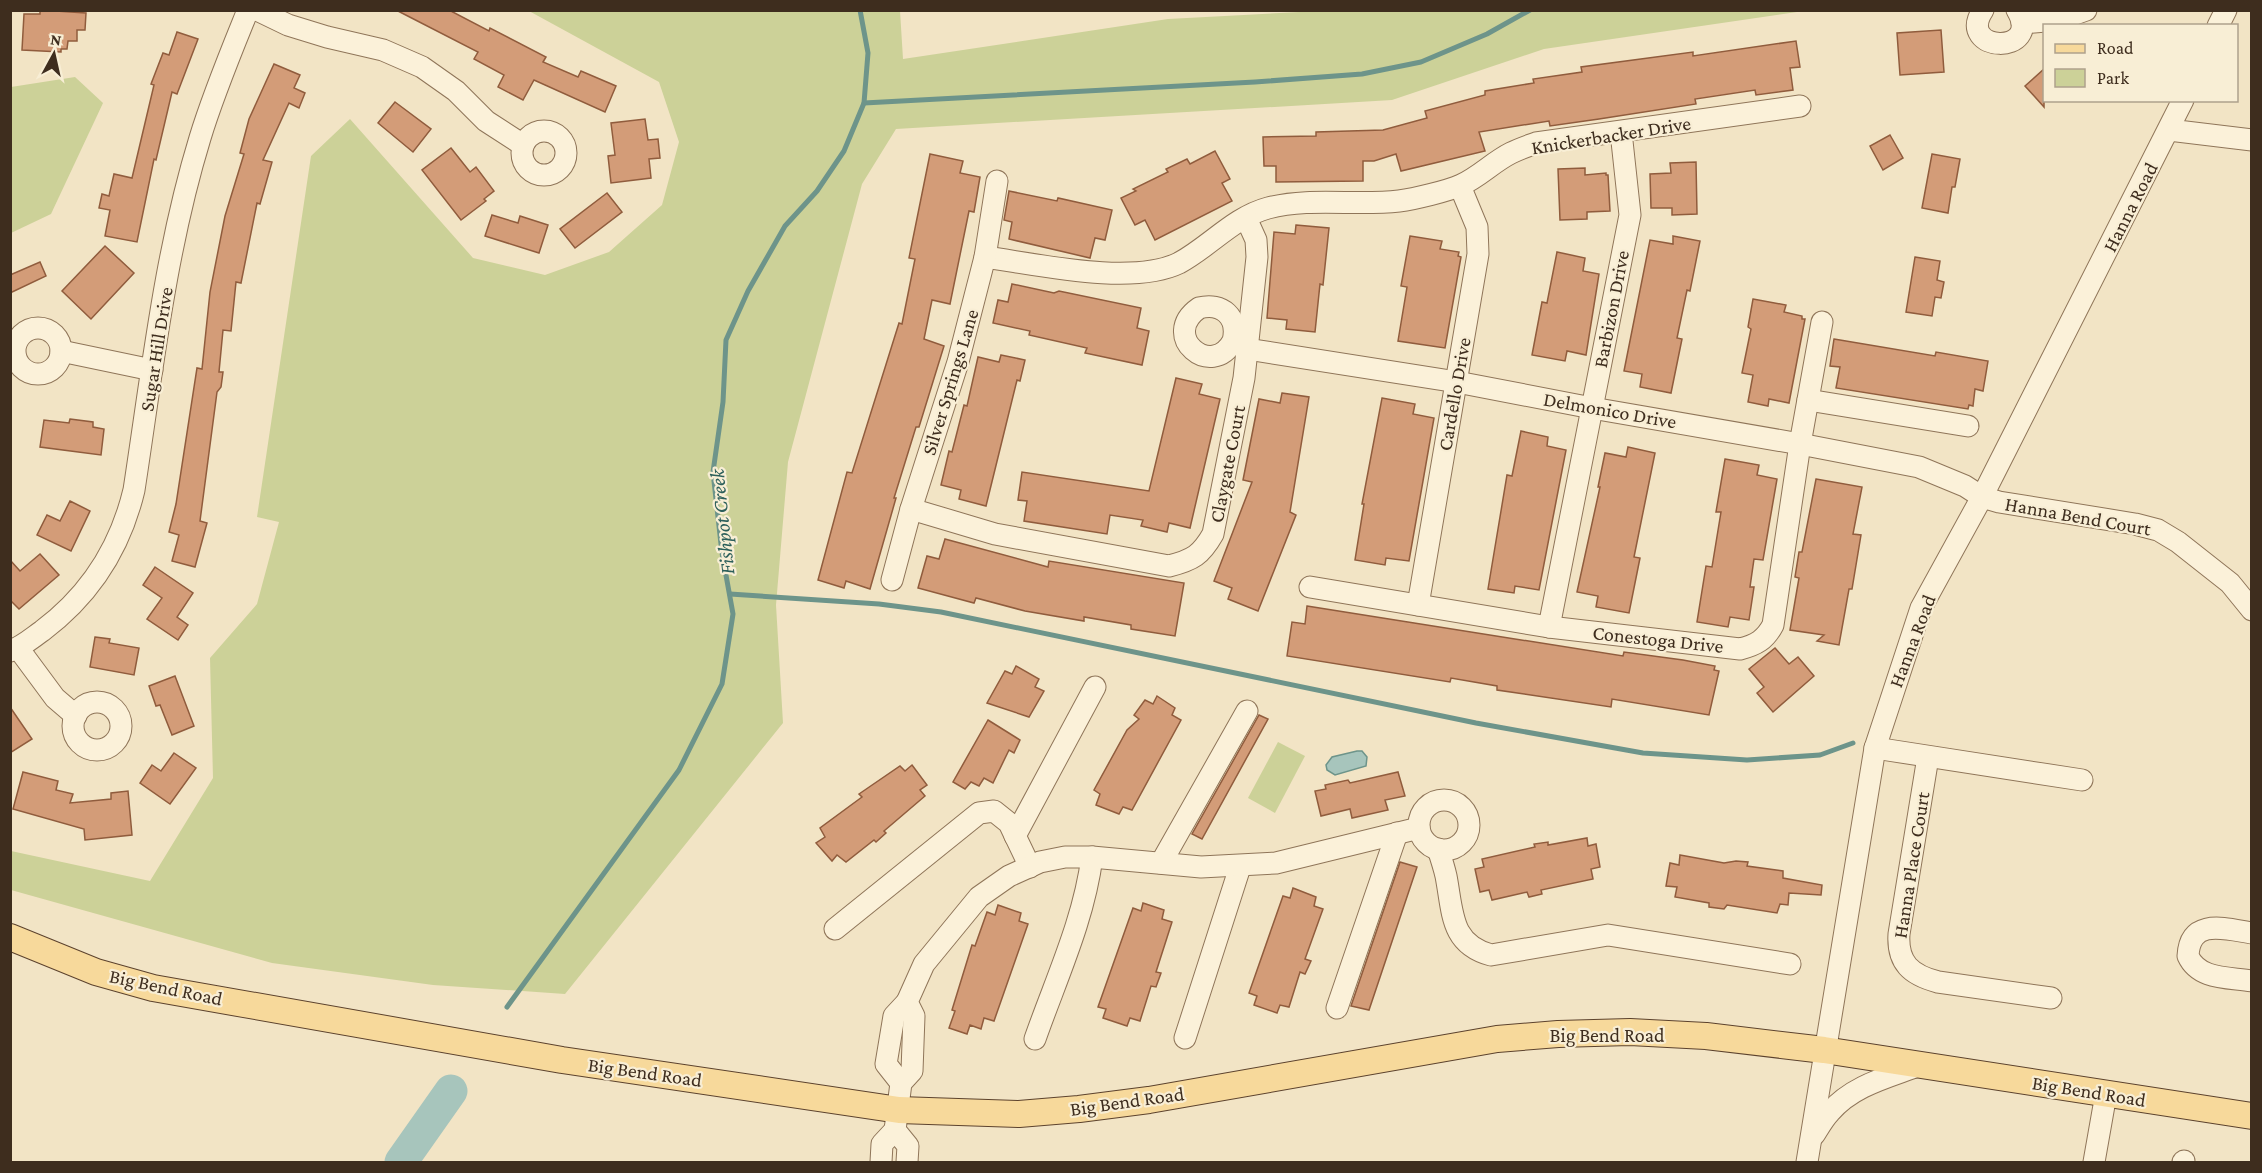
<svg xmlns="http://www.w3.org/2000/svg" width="2262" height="1173" font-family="'Crimson Pro',serif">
	<rect width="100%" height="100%" fill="#f2e4c5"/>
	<!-- green -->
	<g fill="#ccd198">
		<path d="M1338,10L1804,11L1544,49L1392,100L896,129L862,184L788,462L776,605L783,723L565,994L433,985L272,963L11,890V851L150,881L213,778L210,658L257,604L279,522L257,517L311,156L350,119L473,258L545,275L609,252L662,205L679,142L659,82L529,11H900L903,59L1168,19Z"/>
		<path d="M75,77L103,103L51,214L11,233V87Z"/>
		<path d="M1278,742L1305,756L1275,813L1248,798Z"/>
	</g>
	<!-- water -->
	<path fill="#a7c5bc" stroke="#6d948a" stroke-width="1.5" d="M1357,751H1362L1367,757L1366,766L1335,775L1327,770L1326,765L1332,757Z"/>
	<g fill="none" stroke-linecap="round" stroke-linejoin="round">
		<!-- stream -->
		<g stroke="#6d948a" stroke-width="5">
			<path d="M864,103L1255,82L1362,74L1421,62L1487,34L1530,10"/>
			<path d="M730,594L879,604L941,612L1476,723L1643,753L1747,760L1820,755L1853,743"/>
			<path d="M507,1007L679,770L722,684L733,614L722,553L713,472L723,402L726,340L748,291L785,226L817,191L844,151L864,103L868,53L860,10"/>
		</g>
		<!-- river -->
		<path stroke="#a7c5bc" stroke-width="33" d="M401,1162L451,1091"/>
	</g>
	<!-- building -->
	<g fill="#d39c78" stroke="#905c3d" stroke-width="1.5">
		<path d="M40,10L86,13L85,30H77V41H68L67,49H61V52L22,50L24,14H40Z"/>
		<path d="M396,10H449L489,31L490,28L546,57L543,62L578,77L581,71L616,86L605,112L534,80L523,100L498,87L504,75L474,59L478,52Z"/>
		<path d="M1941,30L1944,72L1900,75L1897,33Z"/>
		<path d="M177,32L198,39L177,94L172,92L156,160L154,159L137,242L105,236L110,210L99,208L102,194L109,196L114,174L132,178L154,85L151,84L163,53L169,55Z"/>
		<path d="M1796,41L1800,67L1790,68L1793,90L1756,95L1755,90L1695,99L1696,104L1599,119L1550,126L1549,121L1479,132L1485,151L1401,171L1396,154L1374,161H1363V181L1276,182V166H1264L1263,137L1316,136V132L1383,130L1427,118L1425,111L1485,95V91L1534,83L1533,79L1582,72L1581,67L1693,52V56Z"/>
		<path d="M274,64L300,75L294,88L305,93L299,108L289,103L263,160L272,162L260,204L257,203L241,283L236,282L231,331L223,330L219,372H223L221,387L217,392L200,521L207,523L195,567L172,561L179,535L169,532L176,504L197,368L202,369L210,292L225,216L244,154L240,153L249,119Z"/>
		<path d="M2044,69V107L2025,86Z"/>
		<path d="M395,102L431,129L413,152L378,123Z"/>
		<path d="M645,119L648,140L658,139L660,158L649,159L651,178L611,183L608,156L615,155L611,123Z"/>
		<path d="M1890,135L1903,158L1883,170L1870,146Z"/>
		<path d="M451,148L470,172L476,167L494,191L484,199L486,201L461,220L422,170Z"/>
		<path d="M1215,151L1230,179L1222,183L1232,201L1155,240L1145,220L1135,225L1121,198L1136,191L1133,189L1168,172L1166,169L1187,159L1190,164Z"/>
		<path d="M930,154L963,161L960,173L980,177L974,212L969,211L950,304L932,300L924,339L944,346L919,427H916L894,498H896L870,589L846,581L844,588L818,580L847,472L852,473L899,323L902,324L915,259L909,258Z"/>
		<path d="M1932,154L1960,159L1955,187H1952L1948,213L1922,208Z"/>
		<path d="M1696,162L1697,214L1672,215V208H1651L1650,174L1671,173L1670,163Z"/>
		<path d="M1585,168V175L1606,173V175H1608L1610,211L1587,212V219L1560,220L1558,169Z"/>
		<path d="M1009,191L1057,201L1058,198L1112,210L1105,240L1095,238L1090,258L1009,239L1012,222L1004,220Z"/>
		<path d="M607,193L622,212L575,248L560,229Z"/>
		<path d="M492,215L518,223L520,216L548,225L539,253L485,236Z"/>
		<path d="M1296,225L1329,228L1323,285L1320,284L1315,332L1286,329L1287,320L1267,318L1274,232L1295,234Z"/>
		<path d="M1410,236L1442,241L1440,249L1459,252L1458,256L1461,257L1445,348L1398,341L1407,287L1401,286Z"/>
		<path d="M1673,236L1700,241L1690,291L1687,290L1677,338L1682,339L1671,393L1640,387L1642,374L1624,371L1650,240L1673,244Z"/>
		<path d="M105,246L134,273L91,319L62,291Z"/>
		<path d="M1557,252L1585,258L1583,271L1599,274L1586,355L1567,351L1565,361L1532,355L1542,302L1547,303Z"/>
		<path d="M1915,257L1940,261L1937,280L1944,282L1941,298L1935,297L1932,316L1906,312Z"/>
		<path d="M40,262L46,276L10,293V275Z"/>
		<path d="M1012,284L1054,293L1059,291L1141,308L1137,328L1149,331L1142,365L1085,353L1087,348L1029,335L1030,331L993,323L998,300L1008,302Z"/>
		<path d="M1753,299L1786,305L1784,312L1802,316V319H1805L1789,403L1769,399L1768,406L1748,402L1753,375L1742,373L1751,329L1748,327Z"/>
		<path d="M1834,339L1935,356L1936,352L1988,361L1983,391L1975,389L1973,406L1969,405L1968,409L1836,388L1840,367L1830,366Z"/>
		<path d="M1001,355L1025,360L1020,381L1017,380L986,506L959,499L961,490L941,485L949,451L952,452L964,405L967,406L978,357L999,362Z"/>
		<path d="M1176,378L1202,384L1199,394L1220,399L1190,528L1169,523L1167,532L1141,526L1143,520L1110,515L1107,534L1024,521L1027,501L1018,500L1022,472L1149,491Z"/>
		<path d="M1282,393L1309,397L1290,512L1296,515L1258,611L1228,599L1232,588L1214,581L1252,482L1243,480L1259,399L1280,403Z"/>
		<path d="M1382,398L1415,404L1413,414L1434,418L1409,561L1386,558L1385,565L1355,560L1364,504H1362Z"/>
		<path d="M70,419L93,422V427L104,429L101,455L40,447L44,420L69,423Z"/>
		<path d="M1521,431L1548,437L1547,446L1566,450L1539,590L1515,586L1514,593L1488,589L1507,475L1512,476Z"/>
		<path d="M1628,447L1655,453L1634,557L1640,558L1629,613L1596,607L1598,596L1577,592L1600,487H1598L1605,453L1626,457Z"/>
		<path d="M1725,459L1759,465L1757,475L1777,479L1763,560L1754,559L1750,587H1754L1749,620L1730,617L1728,627L1697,622L1706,566L1712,567L1721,512H1716Z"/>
		<path d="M1816,479L1862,487L1853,534L1861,535L1852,589H1849L1839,645L1817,641L1824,635L1790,630L1799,578L1795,577L1799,552H1802Z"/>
		<path d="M70,501L90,511L71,551L37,535L47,515L60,521Z"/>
		<path d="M945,539L1048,567L1049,561L1184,583L1175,636L1131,629V625L1084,617V621L1025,611L976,598L974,603L918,588L927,556L939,559Z"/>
		<path d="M40,554L59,575L19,609L10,600V560L20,571Z"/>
		<path d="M155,567L193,593L177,617L188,625L178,640L147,619L162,598L143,585Z"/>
		<path d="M1307,606L1623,656L1624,652L1683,660L1715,666L1714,670L1719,671L1709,715L1612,699L1611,707L1497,690V686L1451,678L1450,682L1287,656L1292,622L1305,624Z"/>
		<path d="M95,637L110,639L109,643L139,648L134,675L90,667Z"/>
		<path d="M1775,648L1789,664L1798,657L1814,676L1773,712L1757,693L1764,687L1749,669Z"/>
		<path d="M1016,666L1039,679L1035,687L1044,691L1029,717L987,703L1005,671L1012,674Z"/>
		<path d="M175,676L194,726L172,735L160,705L156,706L149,686Z"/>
		<path d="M1157,696L1175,708L1172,715L1181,720L1132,810L1123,807L1119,814L1096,805L1100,794L1094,790L1127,730L1139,719L1134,715L1145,700L1153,704Z"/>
		<path d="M10,707L32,739L10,753Z"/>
		<path d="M1259,715L1268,719L1202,839L1192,834Z"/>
		<path d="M988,720L1020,740L1014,753L1009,750L993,783L984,778L979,786L971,782L965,789L953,782Z"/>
		<path d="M174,753L196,768L170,804L140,783L152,765L161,771Z"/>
		<path d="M912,765L927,785L920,790L925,796L884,831L886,833L876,842L874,840L846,862L837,855L832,861L816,843L825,837L820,828L862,797L859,794L900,766L905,771Z"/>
		<path d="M23,772L58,781L56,790L73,794L70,803L111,799V793L128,791L132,835L85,840L84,829L13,809Z"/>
		<path d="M1398,772L1405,796L1385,800L1388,810L1352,818L1350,809L1321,816L1315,791L1326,789L1325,785L1348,780L1350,783Z"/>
		<path d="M1587,838L1588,846L1596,844L1600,867L1591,869L1593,879L1541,890L1542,894L1529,897L1527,892L1492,900L1489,890L1480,892L1475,869L1484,867L1482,859L1535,847L1534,844L1548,842V845Z"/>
		<path d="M1680,855L1724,863L1736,861L1748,862L1747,866L1783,871V878L1822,885L1821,895L1789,893L1788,905L1780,904L1777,913L1727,905L1724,909L1709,907V903L1675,897L1677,887L1666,886L1670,863L1679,865Z"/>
		<path d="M1400,862L1417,867L1369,1010L1351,1006Z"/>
		<path d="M1293,888L1316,897L1314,906L1323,909L1305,959L1311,961L1305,974L1300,972L1289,1007L1280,1005L1277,1013L1254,1005L1257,996L1249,993L1283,896L1290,898Z"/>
		<path d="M1143,903L1164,910L1162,919L1172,922L1156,972L1161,973L1156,987L1151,986L1140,1021L1130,1018L1127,1026L1103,1018L1106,1009L1098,1007L1133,908L1141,911Z"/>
		<path d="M998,905L1021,913L1019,921L1028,924L994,1021L984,1018L981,1029L970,1025L967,1034L949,1028L955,1011L952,1010L972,945L975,946L987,912L995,915Z"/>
	</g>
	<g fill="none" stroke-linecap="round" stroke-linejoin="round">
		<defs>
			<g id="minor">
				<path d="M257,10L288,25L327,37L383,50L422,67L456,91L486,121L523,145"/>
				<path d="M1983,10C1955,53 2044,56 2017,10"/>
				<path d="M2022,23L2058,20L2086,10"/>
				<path d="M2218,26L2226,10"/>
				<path d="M2169,130L2252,140"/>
				<circle cx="544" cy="153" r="22"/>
				<path d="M985,257C1036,264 1132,286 1179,263C1209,247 1234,217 1268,208C1310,197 1356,206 1399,201C1414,199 1448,191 1461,185C1479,177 1493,162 1511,153C1519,149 1528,146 1536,143L1800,106"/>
				<circle cx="38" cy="351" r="23"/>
				<path d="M1233,341C1212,380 1159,336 1199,308C1222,302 1239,317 1233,341L1247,349L1457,382L1592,408L1800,444L1919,467L1965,486L1982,497L1999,502L2135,524L2158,530L2178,542L2230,583L2252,610"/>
				<path d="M61,351L152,370"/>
				<path d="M1808,400L1968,426"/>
				<path d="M911,509L995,534L1169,566C1193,560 1201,555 1213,534L1244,378L1257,257L1256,240L1246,218"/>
				<path d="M892,580L911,509L958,362L985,257L997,181"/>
				<path d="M1310,587L1549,627L1740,649C1756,645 1765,640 1773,625L1800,444L1822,322"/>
				<path d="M1418,605L1478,254L1477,227L1460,186"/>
				<path d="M1549,627L1630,215L1621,132"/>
				<path d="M18,648L55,698L76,716"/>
				<path d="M10,651C22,647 32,638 42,631C90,595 120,549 134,490C152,373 165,252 200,138C213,95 231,52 248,10"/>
				<circle cx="97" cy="726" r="24"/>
				<path d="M1875,748L2082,780"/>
				<path d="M1928,757L1899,934C1897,963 1911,975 1938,982L2051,998"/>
				<circle cx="1444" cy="825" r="25"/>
				<path d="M1015,836L1095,687"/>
				<path d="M1438,849C1441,858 1444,867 1446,876C1453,912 1450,944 1491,955L1608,935L1790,964"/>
				<path d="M1161,863L1247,711"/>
				<path d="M835,929L979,813L994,811L1009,823L1030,867"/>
				<path d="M2252,933C2226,929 2190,917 2188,956C2199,980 2228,977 2252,981"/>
				<path d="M1337,1008L1397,833"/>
				<path d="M1185,1038L1240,867"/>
				<path d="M1035,1039C1056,979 1084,920 1092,857"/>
				<path d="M901,1083L886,1064L894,1016L907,1002"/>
				<path d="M1814,1135C1819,1127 1824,1118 1830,1112C1853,1085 1889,1077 1920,1065"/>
				<path d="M881,1162L882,1144L895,1130"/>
				<path d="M907,1162L908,1146L895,1130L901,1083L912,1071L914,1016L907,1002L924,964L979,897L1009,876L1040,862L1065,857H1092L1201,867L1276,863L1419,828"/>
				<path d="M1807,1162L1875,748L1921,608L1982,497L2183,100"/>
				<path d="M2094,1162L2106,1094"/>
				<path d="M2183,1162L2184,1161"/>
			</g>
			<path id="major" d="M10,937L96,972L153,988L562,1060L899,1110L1019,1114L1079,1109L1149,1100L1497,1039L1558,1034L1630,1032L1706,1036L1824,1050L2252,1116"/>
		</defs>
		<!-- minor casing -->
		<use href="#minor" stroke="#8f7559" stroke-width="23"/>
		<!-- major casing -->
		<use href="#major" stroke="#5c422d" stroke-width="28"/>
		<!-- minor -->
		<use href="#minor" stroke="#fbf1d9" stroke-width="21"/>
		<!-- major -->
		<use href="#major" stroke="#f7d99b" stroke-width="26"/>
	</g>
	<g text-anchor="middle" stroke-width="4.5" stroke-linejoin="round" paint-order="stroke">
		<!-- street labels -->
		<g font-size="20" fill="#3e2d1e" stroke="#f8eed5">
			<text transform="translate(1611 135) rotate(-9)" y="7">Knickerbacker Drive</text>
			<text transform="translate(2130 207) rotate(-63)" y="7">Hanna Road</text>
			<text transform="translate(1611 309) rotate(-79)" y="7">Barbizon Drive</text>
			<text transform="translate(156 349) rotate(-81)" y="7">Sugar Hill Drive</text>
			<text transform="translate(950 382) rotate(-73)" y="7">Silver Springs Lane</text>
			<text transform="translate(1454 394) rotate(-80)" y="7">Cardello Drive</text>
			<text transform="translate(1610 410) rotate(10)" y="7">Delmonico Drive</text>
			<text transform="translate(1227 464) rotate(-79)" y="7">Claygate Court</text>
			<text transform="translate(2078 516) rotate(10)" y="7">Hanna Bend Court</text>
			<text transform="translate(1658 639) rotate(6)" y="7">Conestoga Drive</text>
			<text transform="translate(1912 641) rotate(-69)" y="7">Hanna Road</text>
			<text transform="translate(1911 865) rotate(-81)" y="7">Hanna Place Court</text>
			<text transform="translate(166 987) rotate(12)" y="7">Big Bend Road</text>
			<text x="1607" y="1042">Big Bend Road</text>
			<text transform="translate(645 1072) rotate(8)" y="7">Big Bend Road</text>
			<text transform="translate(2089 1091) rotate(9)" y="7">Big Bend Road</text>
			<text transform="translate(1127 1101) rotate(-8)" y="7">Big Bend Road</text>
		</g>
		<!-- water labels -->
		<g font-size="21" font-style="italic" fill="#2c5f5a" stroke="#f8eed5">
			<text transform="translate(722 522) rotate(-96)" y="7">Fishpot Creek</text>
		</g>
	</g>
	<!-- border -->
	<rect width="2262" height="1173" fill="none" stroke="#3e2d1e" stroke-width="24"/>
	<!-- legend -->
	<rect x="2043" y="24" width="195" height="78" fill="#f8eed5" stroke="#aea18c" stroke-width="1.5"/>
	<rect x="2055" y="44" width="30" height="9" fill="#f7d99b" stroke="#aea18c" stroke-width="1.5"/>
	<text x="2097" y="54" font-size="18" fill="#3e2d1e">Road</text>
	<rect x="2055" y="69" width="30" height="18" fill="#ccd198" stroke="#aea18c" stroke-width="1.5"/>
	<text x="2097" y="84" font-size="18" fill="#3e2d1e">Park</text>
	<!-- north arrow -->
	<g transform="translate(54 54) rotate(8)" stroke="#f8eed5" stroke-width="4.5" paint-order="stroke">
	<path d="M0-4.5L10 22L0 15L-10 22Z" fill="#3e2d1e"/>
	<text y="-9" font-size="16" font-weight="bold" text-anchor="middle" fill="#3e2d1e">N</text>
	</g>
</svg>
